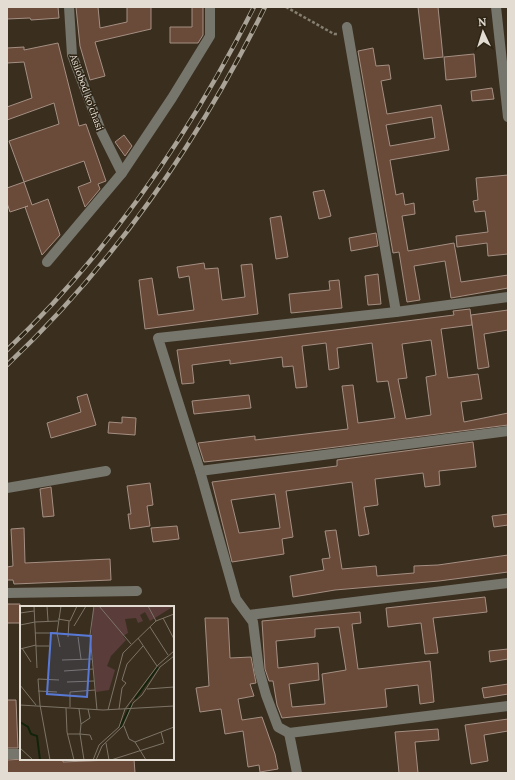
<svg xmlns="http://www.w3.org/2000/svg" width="515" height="780" font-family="Lora,serif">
	<rect width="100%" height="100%" fill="#3a2f1f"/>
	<!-- building -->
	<g fill="#6a4a39" stroke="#a48f83" fill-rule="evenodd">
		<path d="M7,7H58L59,18L31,20L30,18L7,19Z"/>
		<path d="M76,7H98L100,28L127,22V7H151V29L95,42L105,76L90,80L80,46Z"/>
		<path d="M192,7H203V35L198,43H170V27H192Z"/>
		<path d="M418,7H438L443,57L424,59Z"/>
		<path d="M58,43L79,126L86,124L106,181L98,184L100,189L85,207L78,187L91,182L84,161L24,182L9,141L59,124L54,103L7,120V107L32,98L24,62L7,63V48L24,47V50Z"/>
		<path d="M373,48L376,66L389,65L391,79L381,81L387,114L441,105L449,150L390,160L396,195L403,193L405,205L414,203L415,214L402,216L408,251L454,243L461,282L508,275V288L451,298L445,261L414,266L420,300L407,302L399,252L393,253L358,51ZM432,117L435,138L390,146L386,125Z"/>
		<path d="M474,54L476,77L446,80L444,57Z"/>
		<path d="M492,88L494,99L472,101L471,91Z"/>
		<path d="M124,135L132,146L125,156L115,142Z"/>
		<path d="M508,175V254L488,256L487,243L457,247L456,236L488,232L485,211L475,212L473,201L478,200L476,178Z"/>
		<path d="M24,182L32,205L48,199L60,235L42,255L25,207L28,206L10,212L7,203V188Z"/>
		<path d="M324,190L331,216L319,219L313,192Z"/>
		<path d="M281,216L288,257L276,259L270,218Z"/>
		<path d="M376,233L378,246L351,251L349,238Z"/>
		<path d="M204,263L205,269L218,268L222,300L245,297L241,265L252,264L258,314L145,329L139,280L152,278L158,315L194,310L189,276L179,278L177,267Z"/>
		<path d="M378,274L381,304L368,305L365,276Z"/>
		<path d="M339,280L342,308L291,313L289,294L330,290L329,281Z"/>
		<path d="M470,309L472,325L441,329L448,378L478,374L482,399L461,402L464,422L508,413V425L297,452L204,462L198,443L255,436V440L348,429L342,386L353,385L358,423L395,418L388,381L377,382L372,343L337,348L339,368L329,370L326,343L302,346L307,387L296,388L293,366L283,367L282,357L230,364V360L192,365L194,383L182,384L177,350L454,315L453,311ZM431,340L436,375L426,377L431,415L406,419L398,379L407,378L402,344Z"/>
		<path d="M508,310V330L484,334L489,367L478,369L471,315Z"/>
		<path d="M87,394L96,425L51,438L47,423L81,412L77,397Z"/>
		<path d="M249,395L251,408L194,414L192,401Z"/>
		<path d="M122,417L136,418L135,435L108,433L109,422L122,423Z"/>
		<path d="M473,442L476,467L439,471L440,485L425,487L423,473L375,479L378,505L364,507L369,534L359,536L352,482L286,491L293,537L282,539L284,554L232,562L212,482L337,466V460ZM275,494L280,528L239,533L231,500Z"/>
		<path d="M150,483L153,505L147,506L150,526L130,529L128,514H131L127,486Z"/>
		<path d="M51,487L54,516L43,517L40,489Z"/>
		<path d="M508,514V525L494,527L492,516Z"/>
		<path d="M177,526L179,539L153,542L151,528Z"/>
		<path d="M24,528L25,563L110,559L111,580L14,584L13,580H7V567L13,566L11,529Z"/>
		<path d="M336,530L342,569L376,566L377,576L414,573V566L438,565L508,555V572L439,581L335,590L293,597L290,576L324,570L322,559L330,558L325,531Z"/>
		<path d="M485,597L487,612L433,618L438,653L425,654L421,623L388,627L386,608Z"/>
		<path d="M7,604H20L21,623H7Z"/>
		<path d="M360,612L361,623L352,624L358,669L430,661L434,702L420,704L418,685L385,689L387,707L282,718L277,705L273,681H269L265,669L262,621ZM339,627L346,670L322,674L325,704L292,707L289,684L319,680L318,663L278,668L276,641L315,637V629Z"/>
		<path d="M205,618H228L230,658L251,657L256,683L250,684L254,696L238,699L242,720L262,717L275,754L278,769L260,772L259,765L248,767L243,731L225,734L221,709L200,712L196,688L209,686Z"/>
		<path d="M508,649V659L490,662L489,651Z"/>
		<path d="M508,684V694L484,698L482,688Z"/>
		<path d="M7,700H16L18,748H7Z"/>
		<path d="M508,719V731L484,735L488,761L471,764L465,725Z"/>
		<path d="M438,729L439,740L415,742L418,773H399L395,732Z"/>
		<path d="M25,759H63V762L134,759L135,773H7V760Z"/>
	</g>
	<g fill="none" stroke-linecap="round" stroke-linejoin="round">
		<!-- path -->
		<path stroke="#867e70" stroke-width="2.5" stroke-dasharray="3 2" stroke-linecap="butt" d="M286,7L334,34H338"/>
		<!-- minor -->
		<g stroke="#76766d" stroke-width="10">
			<path d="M69,7L72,55L101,131L122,173"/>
			<path d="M496,7L508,117"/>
			<path d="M347,27L396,312"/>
			<path d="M47,262L122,173L172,98L210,36V7"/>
			<path d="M200,471L508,431"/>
			<path d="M7,488L106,471"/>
			<path d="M7,593L137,591"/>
			<path d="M249,615L508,583"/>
			<path d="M289,733L278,727L266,695L259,670L253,622L236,599L200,471L158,338L396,312L508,297"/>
			<path d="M7,754H21"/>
			<path d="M297,773L289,733L508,706"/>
		</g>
		<defs>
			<g id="rail">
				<path d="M7,350C109,253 191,132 254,7"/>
				<path d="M7,365C114,264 200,139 265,7"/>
			</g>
		</defs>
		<!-- rail casing -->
		<use href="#rail" stroke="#aaa397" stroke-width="4.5"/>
		<!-- rail -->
		<use href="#rail" stroke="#2f2515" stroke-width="3" stroke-dasharray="9" stroke-linecap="butt"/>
	</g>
	<g text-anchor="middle" stroke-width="3" stroke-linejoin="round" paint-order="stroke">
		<!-- street labels -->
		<g font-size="10" fill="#e2dcd2" stroke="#2f2515">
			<text transform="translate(87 92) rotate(70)" y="4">Asilobod koʻchasi</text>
		</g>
	</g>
	<!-- overview -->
	<g transform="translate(20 606)">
		<rect width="154" height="154" fill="#3a2f1f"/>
		<path d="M76,0H154L130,15L125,6L120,9L123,15L118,17L116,12L105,13L108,27L103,30L106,34L91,50L87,60L95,64L89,84L76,86L71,34L73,3Z" fill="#5a3c3b"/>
		<path fill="none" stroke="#11230a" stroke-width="2" d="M115,93L138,61M0,116L8,121L11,128L17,130L20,154M100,121L112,97"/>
		<path fill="none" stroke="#7d7467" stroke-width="1" d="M14,0L17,62M27,0L28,15M74,0L70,29L77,104M79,0L111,38M128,0L136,15M0,7L14,5M143,12L154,33M38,13L50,15L57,0M15,16L38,15M0,19L15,16M54,20L66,0M130,21L148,49M15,27H37M48,31L49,15M58,31L61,53M118,32L137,60M16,40H29M40,41L37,27L41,0M2,42L11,56M0,43L16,39M42,54L72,53M44,65L73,63M47,76L74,75M0,79L16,99M127,83L154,81M18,85L37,86M0,99L83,104L154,100M50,101V86L75,84M46,102L47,126L54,154M59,103L61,118L70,112L68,103M99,103L102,82L106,77L102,74L107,58L123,40M88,104L103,47L136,15L154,8M104,120L109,133L115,136L126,154M48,128H60L61,118M115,136L154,121M86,137L89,154M0,142L13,154M30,154L20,99L18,73L39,74M64,154L60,128L70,129L72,134M73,154L79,139L99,121L105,103L138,59L154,45M76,154L82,140L103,120L113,97L122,89L140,61L154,50M91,154L144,137L141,126"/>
		<path fill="#5879d6" fill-opacity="0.15" stroke="#5879d6" stroke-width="2" d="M31,27L71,30L67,91L27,88Z"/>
		<rect width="154" height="154" fill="none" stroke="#e2dcd2" stroke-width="2"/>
	</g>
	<!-- border -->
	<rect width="515" height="780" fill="none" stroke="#e2dcd2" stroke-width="16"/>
	<!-- north arrow -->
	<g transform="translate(483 32) rotate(356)" stroke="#2f2515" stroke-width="3" paint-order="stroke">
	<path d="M0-3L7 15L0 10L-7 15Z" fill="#e2dcd2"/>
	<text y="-6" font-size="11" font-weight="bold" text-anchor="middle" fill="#e2dcd2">N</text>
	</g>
</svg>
